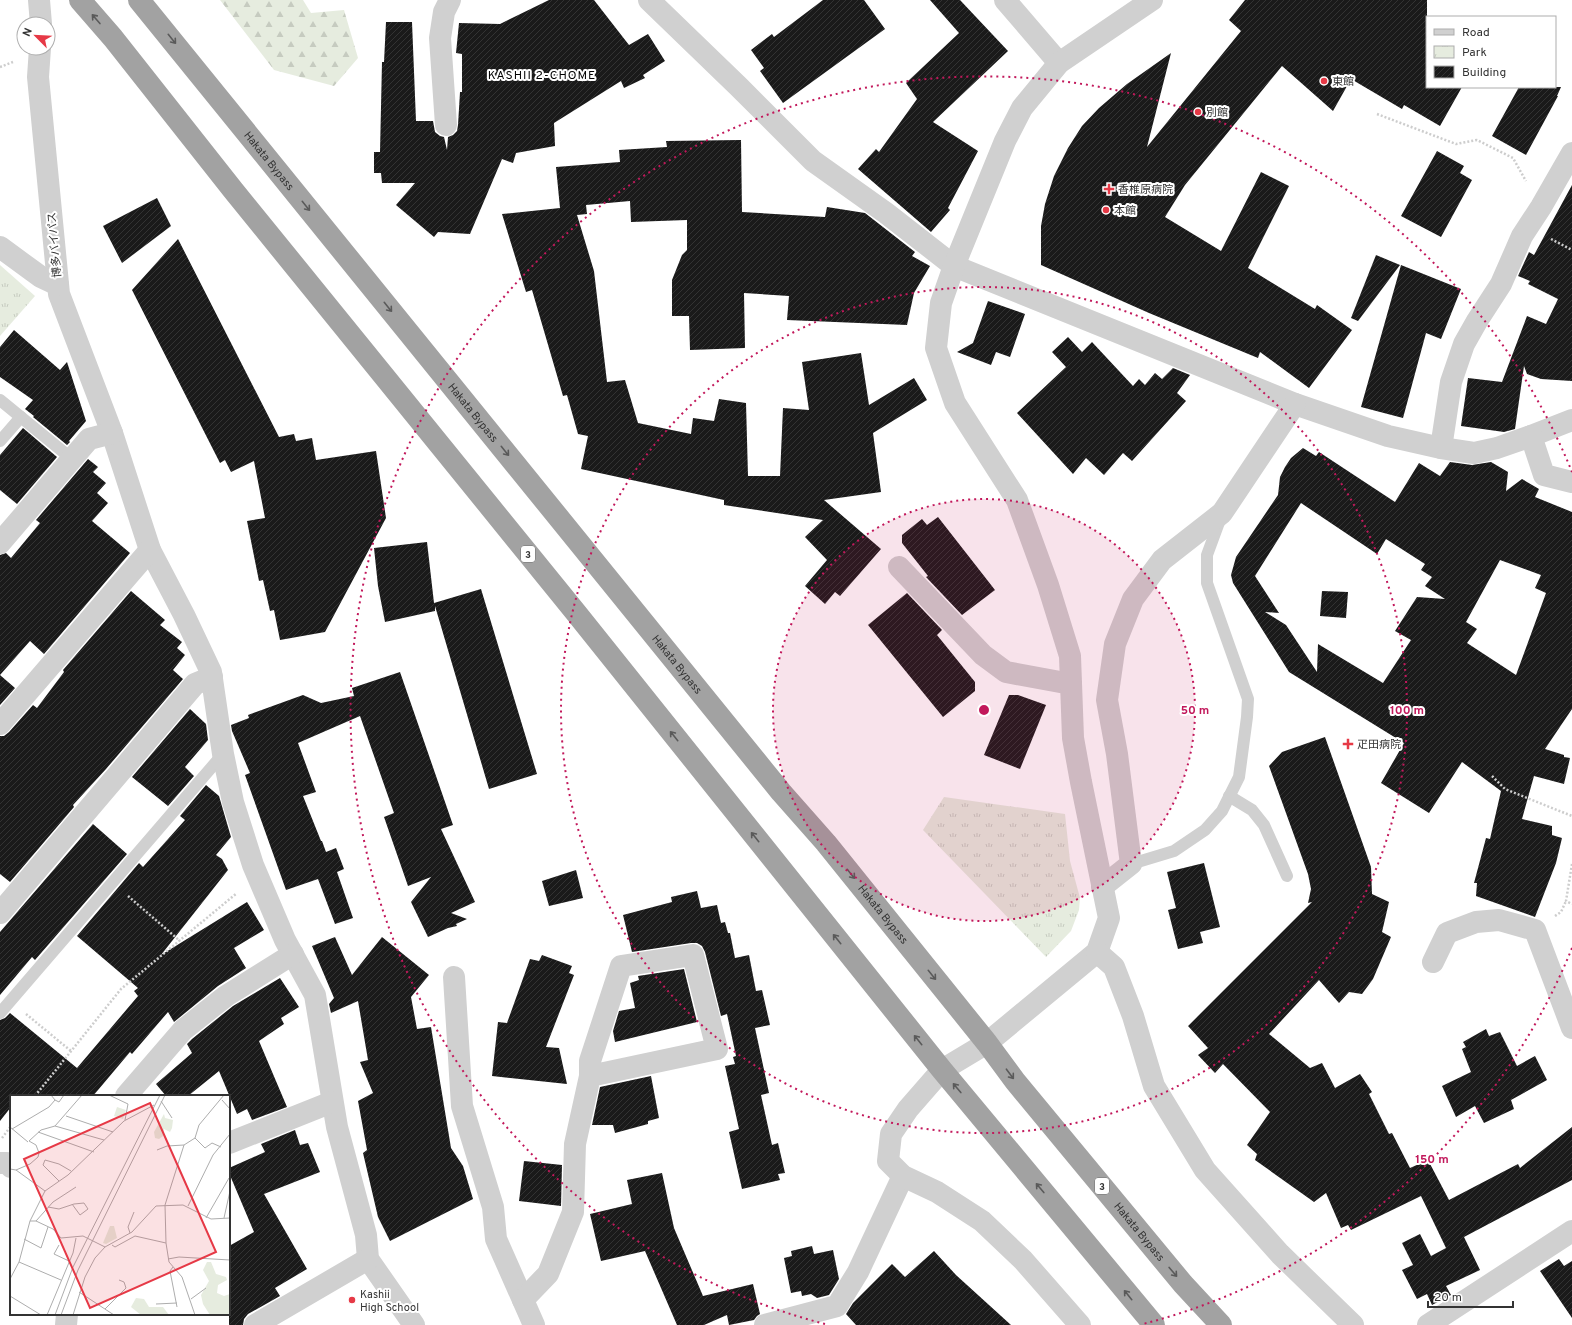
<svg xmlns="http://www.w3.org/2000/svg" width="1572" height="1325" font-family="Overpass,'Noto Sans JP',sans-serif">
	<defs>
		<pattern id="forest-firs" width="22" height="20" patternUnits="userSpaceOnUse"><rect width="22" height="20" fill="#e6ecdf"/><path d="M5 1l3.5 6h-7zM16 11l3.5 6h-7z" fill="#c6cbc0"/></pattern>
		<pattern id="park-tufts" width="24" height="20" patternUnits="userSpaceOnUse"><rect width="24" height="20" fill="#e6ecdf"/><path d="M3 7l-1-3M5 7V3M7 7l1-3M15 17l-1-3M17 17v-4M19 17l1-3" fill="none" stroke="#c6cbc0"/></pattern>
		<pattern id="building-hatch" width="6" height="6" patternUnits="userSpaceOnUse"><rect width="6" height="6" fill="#1a1a1a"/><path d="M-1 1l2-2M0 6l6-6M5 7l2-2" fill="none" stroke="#333"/></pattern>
	</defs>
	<rect width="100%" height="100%" fill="#fff"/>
	<!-- forest -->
	<path fill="url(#forest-firs)" d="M220,0H303L311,13L344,10L358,58L334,86L274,70Z"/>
	<!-- park -->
	<g fill="url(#park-tufts)">
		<path d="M0,265L35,296L0,336Z"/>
		<path d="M944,797L1065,814L1070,861L1080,898L1079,910L1071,931L1046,957L923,830Z"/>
	</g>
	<!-- building -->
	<g fill="url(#building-hatch)" fill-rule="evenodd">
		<path d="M549,0H594L629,45L648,34L665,61L643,75L645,78L624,88L621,81L554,123L555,146L516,153L513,163L502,159L470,234L438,232L434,237L396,205L415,183H382L381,173H374V152H380L382,62H384L386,22H412L416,121H433L435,132L440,136L444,137L447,150L448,137L453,135L457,131L458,125L460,92H462V54L456,53L459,23L500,24Z"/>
		<path d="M823,0H864L885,29L783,103L760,71L764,68L751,50L772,34L774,37Z"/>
		<path d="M930,0H960L1008,51L933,122L978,151L948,208L950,210L931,232L858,169L876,149L879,152L917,99L906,83L959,33Z"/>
		<path d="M1245,0H1427V87H1462L1440,126L1404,105L1402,109L1351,79L1333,111L1282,66L1185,185L1165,217L1221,251L1261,172L1289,186L1248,268L1315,309L1317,305L1352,330L1309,388L1260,352L1258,358L1149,313L1041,265V226L1045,204L1054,176L1068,148L1082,126L1099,108L1127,84L1171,53L1147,147L1241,31L1229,20Z"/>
		<path d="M1519,87H1561L1557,96H1558L1526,155L1492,136Z"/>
		<path d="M741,140L742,212L825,217L827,207L865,213L915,252L912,256L930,266L914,293L907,325L787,320L789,296L744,293L745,348L690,350L689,316H672V280L682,255L687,250V220L631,222L630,201L586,205L587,214L577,215L594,271L607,382L625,380L638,423L691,434L693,418L714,421L719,399L746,403L748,476H780L783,408L809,410L802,362L861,353L869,405L914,378L927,400L873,433L881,492L824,500L881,549L840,596L835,592L825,604L805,586L827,560L805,537L823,520L724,505V500L581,469L588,436L578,434L567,395L563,396L532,290L526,292L502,214L560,208L556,167L620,162L619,150L667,147L666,141Z"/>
		<path d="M1437,151L1464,166L1460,173L1472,180L1441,237L1401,216Z"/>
		<path d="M1572,185V381L1541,379L1527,374L1524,366L1515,429L1504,432L1461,426L1468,378L1502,382L1527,316L1546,324L1558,299L1528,284L1530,281L1518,276L1529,252L1534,255Z"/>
		<path d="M157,198L171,226L122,263L103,226Z"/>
		<path d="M178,239L279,437L294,434L296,441L312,438L316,460L376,451L386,518L325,632L280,640L274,610L270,611L263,580L259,581L247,521L265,518L254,461L231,472L225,460L220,463L132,290Z"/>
		<path d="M1376,255L1400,265L1358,321L1351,318Z"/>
		<path d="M1401,265L1461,289L1441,339L1426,333L1403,418L1361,407Z"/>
		<path d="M988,301L1025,314L1010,357L996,352L991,365L957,352L973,343Z"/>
		<path d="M14,330L60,370L67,362L86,421L69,441L70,442L67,445L33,417L34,416L25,409L33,400L0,377V347Z"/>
		<path d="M1068,337L1082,352L1092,342L1133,386L1139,379L1145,385L1155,373L1162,379L1173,368L1190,375L1177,393L1186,401L1132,461L1123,453L1104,475L1086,458L1073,474L1017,413L1066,367L1052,352Z"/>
		<path d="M23,428L57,457L17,504L0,490V455Z"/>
		<path d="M1303,448L1316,456L1319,452L1395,502L1419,463L1440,476L1450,462L1472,465L1491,462L1508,472L1506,491L1522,479L1539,489L1535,497L1572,512V709L1545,749L1564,755V757L1570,758L1564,784L1534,776L1522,819L1552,826V835L1562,838L1556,863L1535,917L1476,896L1477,883H1474L1486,838L1490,839L1501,791L1462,762L1429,813L1381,783L1404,743L1289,672L1233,583L1231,575L1236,557L1278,495L1280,477L1285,467L1291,458ZM1301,503L1377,554L1386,539L1425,564L1421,570L1432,577L1425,586L1445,599L1417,597L1395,631L1411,640L1383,683L1318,644L1317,672L1286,625L1265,612L1279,613L1255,576ZM1500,560L1541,575L1535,588L1546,593L1516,675L1467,643L1477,629L1466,622Z"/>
		<path d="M88,459L98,467L93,472L106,483L97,493L108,503L92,521L130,553L44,654L30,641L0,675L15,688L0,705V555L6,553L11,558L40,523L36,520Z"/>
		<path d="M938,517L995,590L962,615L926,577L928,576L902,543V535L922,519L927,525Z"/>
		<path d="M427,542L434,603L481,589L537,774L489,789L435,606V611L385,622L378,586L374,548Z"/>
		<path d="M131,591L165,620L160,625L182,642L177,648L185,655L173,670L183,679L106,769L73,805L74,807L10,882L0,874V736H4L9,732L33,705L37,708L64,672L63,670Z"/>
		<path d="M1322,591L1348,592L1346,618L1320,616Z"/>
		<path d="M907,593L942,630L937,635L975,682V691L943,717L868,625Z"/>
		<path d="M400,672L453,825L441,829L475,902L451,913L467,919L456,924L457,926L448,928L428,937L411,902L431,877L408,886L384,817L394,813L360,716L298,743L316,792L303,796L321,841H322L326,852L336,848L344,869L337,872L353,918L335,924L318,879L286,890L245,775L250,773L232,731L231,725L249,718L248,715L303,695L321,703L354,696L352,688Z"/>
		<path d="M1009,695H1018L1046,705L1020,769L984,755Z"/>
		<path d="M190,709L206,724L208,740L185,767L194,776L168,806L132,777Z"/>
		<path d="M1325,737L1371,867L1372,894L1389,902L1382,932L1391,937L1373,979L1362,994L1349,992L1339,1003L1319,980L1269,1034L1310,1068L1322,1063L1335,1088L1360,1074L1372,1092L1369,1094L1389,1134L1392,1133L1410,1168L1428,1160L1449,1200L1518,1164L1520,1168L1572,1127V1180L1464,1237L1480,1270L1446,1286L1451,1295L1432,1305L1427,1294L1417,1299L1402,1270L1413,1265L1402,1243L1420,1234L1431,1256L1446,1248L1421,1196L1351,1230L1348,1225L1341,1228L1326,1193L1314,1202L1255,1160L1257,1154L1247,1145L1270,1112L1223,1064L1215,1073L1198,1055L1208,1048L1188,1026L1312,902L1308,903L1311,889L1308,874L1269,766L1282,752Z"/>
		<path d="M206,785L219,796L231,837L216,855L222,859L228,870L161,955L247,902L264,930L234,948L246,968L218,986L174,1022L168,1012L132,1054L130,1052L93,1096H11V1107L0,1121V1020L5,1018L10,1013L77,1068L138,996L134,991L138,988L77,936L139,863L143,867L185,820L180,816Z"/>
		<path d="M93,824L127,854L35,960L32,957L0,995V932Z"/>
		<path d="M1204,863L1220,927L1200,932L1203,943L1178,949L1168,910L1176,908L1167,872Z"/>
		<path d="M576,870L583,898L549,906L542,881Z"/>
		<path d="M697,891L701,908L717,905L721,923L725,922L728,933H730L735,958L749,955L756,991L762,990L770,1025L755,1028L769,1093L761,1095L772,1145L778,1143L785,1173L778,1174L780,1180L742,1189L729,1132L739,1129L725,1066L735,1064L733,1057L736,1056L727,1014L721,1016L705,952L702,946L697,943H691L632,952L623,915L672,902L671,897Z"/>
		<path d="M335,937L352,975L382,937L429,975L411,997L417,1029L431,1027L451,1148L463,1166L473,1199L390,1241L378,1217L363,1153L367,1150L358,1101L373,1093L360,1062L368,1060L358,1001L331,1013L329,1004L334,998L312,946Z"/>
		<path d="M542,955L572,966L569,973L574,975L546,1047L559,1048L567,1084L492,1076L498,1022L507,1023L530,959L539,961Z"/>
		<path d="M684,969L697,1022L615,1042L613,1031L619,1011L635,1008L630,983L639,980L638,976Z"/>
		<path d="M280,978L299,1007L281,1018L284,1024L259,1041L287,1107L252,1120L247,1109L237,1114L219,1071L188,1096H166L156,1084L192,1053L187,1044L192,1039L233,1006Z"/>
		<path d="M1486,1029L1489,1036L1500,1032L1517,1066L1535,1056L1547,1080L1511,1100L1514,1109L1484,1123L1475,1106L1456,1117L1442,1086L1471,1072L1462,1049L1466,1047L1463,1042Z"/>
		<path d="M651,1076L659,1118L648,1121V1124L615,1133L613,1125H592L600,1087Z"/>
		<path d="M295,1130L300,1145L308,1143L320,1172L264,1194L307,1269L275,1288L280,1296L248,1314L244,1319L243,1325H229V1246L254,1232L229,1173V1168L265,1152L261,1144Z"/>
		<path d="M524,1161L562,1165L561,1206L519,1201Z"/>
		<path d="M662,1173L674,1228L703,1296L753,1284L760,1314L757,1316L754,1320L729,1325L727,1315L704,1325H677L645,1251L601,1261L590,1214L632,1204L627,1180Z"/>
		<path d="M812,1246L814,1254L833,1250L839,1279L829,1295L817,1298L811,1294L802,1296L801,1291L791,1293L784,1258L792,1256L791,1251Z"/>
		<path d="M934,1251L956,1275L1011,1325H856L846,1314L853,1303L892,1264L905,1277Z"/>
		<path d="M1559,1259L1564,1266L1572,1261V1318L1540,1271Z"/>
	</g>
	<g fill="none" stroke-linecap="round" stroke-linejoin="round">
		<!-- path -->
		<g stroke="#cdcdcd" stroke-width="2.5" stroke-dasharray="2 2" stroke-linecap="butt">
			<path d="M0,67L13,62"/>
			<path d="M1377,114L1456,144L1477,140L1513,158L1526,181"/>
			<path d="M1551,239L1572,250"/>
			<path d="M1492,776L1505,789L1572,816"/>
			<path d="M1572,864L1566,901L1572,904"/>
			<path d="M128,896L180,941"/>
			<path d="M1555,916L1561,912L1566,901"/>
			<path d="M26,1014L71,1051"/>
			<path d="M35,1096L121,989L237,893"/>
			<path d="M2,1138L11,1126"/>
		</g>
		<!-- service -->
		<g stroke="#d0d0d0" stroke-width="12">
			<path d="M0,400L72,459"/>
			<path d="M0,441L21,417"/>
			<path d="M1229,796L1252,810L1264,825L1287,876"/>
			<path d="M1131,864L1174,851L1205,830L1222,811L1239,777L1247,717L1248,699L1207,583V555L1221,517"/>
			<path d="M0,1013L223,754"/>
		</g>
		<!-- minor -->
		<g stroke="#d0d0d0" stroke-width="22">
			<path d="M39,0L41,24"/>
			<path d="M649,0L739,87L813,161L886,213L954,266L1295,404L1388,436L1441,448L1474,453L1497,448L1531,436L1572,420"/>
			<path d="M1005,0L1059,63"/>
			<path d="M40,48L38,77L59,294L112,433L150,550L184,615L211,672L223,754L233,802L253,865L285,940L315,995L337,1127L366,1235L368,1259L414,1325"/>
			<path d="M446,125L440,38L444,12L450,0"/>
			<path d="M0,247L41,277L58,285"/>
			<path d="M1531,436L1544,475L1572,482"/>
			<path d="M1441,448L1451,382L1464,344L1477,321L1501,284L1522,236L1541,207L1572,153"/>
			<path d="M0,543L89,439L112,433"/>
			<path d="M899,567L983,655L1006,672L1071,684"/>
			<path d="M0,724L150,550"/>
			<path d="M1102,887L1131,864L1117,754L1107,700L1115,644L1133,599L1162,560L1222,513L1295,404"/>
			<path d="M0,913L195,684L212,677"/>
			<path d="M1433,962L1447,933L1476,922L1499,920L1535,930L1572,1028"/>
			<path d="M454,977L462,1106L493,1207L496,1239L534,1325"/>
			<path d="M126,1096L183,1030L226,996L293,954"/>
			<path d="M229,1143L332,1102"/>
			<path d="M0,1163H7L11,1167"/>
			<path d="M523,1300L548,1274L573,1212L575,1144L590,1076V1061L621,966L693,955L717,1049L590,1076"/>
			<path d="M66,1325L67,1314"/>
			<path d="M255,1325L368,1259"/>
			<path d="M765,1325L837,1306L858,1272L903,1176"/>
			<path d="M1080,1325L1023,1260L982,1221L937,1192L903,1176L888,1161L891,1134L908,1109L942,1070L987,1043L1097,952L1109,918L1081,782L1073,738L1070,656L1048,585L1017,500L955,403L936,348L941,303L954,266L1005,141L1022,108L1059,63L1152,0"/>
			<path d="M1428,1325L1572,1231"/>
		</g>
		<!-- tertiary -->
		<path stroke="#d0d0d0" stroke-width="22" d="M1097,952L1114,967L1133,1016L1154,1086L1205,1170L1280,1254L1353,1325"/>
		<!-- trunk -->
		<g stroke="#a2a2a2" stroke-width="22">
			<path d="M80,0L113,38L233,190L577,614L942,1070L1154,1325"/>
			<path id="s1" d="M139,0L781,792L826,843L987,1043L1015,1081L1183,1284L1221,1325"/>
		</g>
	</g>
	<!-- one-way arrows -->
	<defs><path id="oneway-shaft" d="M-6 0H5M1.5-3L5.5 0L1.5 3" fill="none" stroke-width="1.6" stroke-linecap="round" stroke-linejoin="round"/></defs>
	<g stroke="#5a5a5a">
		<use href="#oneway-shaft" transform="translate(96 19) rotate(-131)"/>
		<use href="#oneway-shaft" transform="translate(172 39) rotate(51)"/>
		<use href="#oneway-shaft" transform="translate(306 206) rotate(51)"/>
		<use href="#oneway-shaft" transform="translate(388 307) rotate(51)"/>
		<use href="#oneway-shaft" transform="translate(505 451) rotate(51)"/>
		<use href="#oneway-shaft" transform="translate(674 736) rotate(-129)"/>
		<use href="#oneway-shaft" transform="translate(755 837) rotate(-129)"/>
		<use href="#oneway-shaft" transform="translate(851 874) rotate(51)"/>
		<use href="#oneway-shaft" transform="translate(837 939) rotate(-129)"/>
		<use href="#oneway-shaft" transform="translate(932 975) rotate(51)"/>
		<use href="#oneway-shaft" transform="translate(918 1040) rotate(-129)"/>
		<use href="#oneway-shaft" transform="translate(1010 1074) rotate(53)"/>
		<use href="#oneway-shaft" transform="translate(957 1088) rotate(-130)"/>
		<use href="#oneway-shaft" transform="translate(1040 1188) rotate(-130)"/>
		<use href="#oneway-shaft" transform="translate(1173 1272) rotate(50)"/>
		<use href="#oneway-shaft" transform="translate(1128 1295) rotate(-129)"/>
	</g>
	<!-- distance rings -->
	<circle cx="984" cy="710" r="211" fill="#c2185b" fill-opacity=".12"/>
	<g fill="none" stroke="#c2185b" stroke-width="2" stroke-dasharray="2 4">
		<circle cx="984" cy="710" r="211"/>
		<circle cx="984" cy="710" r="423"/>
		<path d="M1572 948A634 634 0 0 1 1143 1324M825 1324A634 634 0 1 1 1572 472"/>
	</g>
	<!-- markers -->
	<g fill="#e63946" stroke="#fff" stroke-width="1.5">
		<circle cx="1324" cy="81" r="4"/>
		<circle cx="1198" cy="112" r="4"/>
		<path d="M1107 183h4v4h4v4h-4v4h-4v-4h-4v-4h4z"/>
		<circle cx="1106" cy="210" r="4"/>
		<path d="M1346 738h4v4h4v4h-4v4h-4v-4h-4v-4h4z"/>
		<circle cx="352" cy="1300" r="4"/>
	</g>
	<g text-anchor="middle" stroke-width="4" stroke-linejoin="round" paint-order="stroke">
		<!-- shield labels -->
		<g fill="#fff" stroke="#707070" stroke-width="1">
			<rect x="521" y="546" width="14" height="16" rx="3"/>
			<rect x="1095" y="1178" width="14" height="16" rx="3"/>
		</g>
		<g font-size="10" font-weight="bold" fill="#333">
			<text x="528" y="558">3</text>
			<text x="1102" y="1190">3</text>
		</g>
		<!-- poi labels -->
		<g font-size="11" fill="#333" stroke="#fff" text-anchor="start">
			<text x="1332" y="85">東館</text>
			<text x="1206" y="116">別館</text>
			<text x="1118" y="193">香椎原病院</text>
			<text x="1114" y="214">本館</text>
			<text x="1357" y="748">疋田病院</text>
			<text x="360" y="1298">Kashii<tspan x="360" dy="13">High School</tspan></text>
		</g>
		<!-- street labels -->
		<g font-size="11" fill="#333" stroke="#fff">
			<text dy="4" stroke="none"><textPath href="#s1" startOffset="207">Hakata Bypass</textPath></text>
			<text transform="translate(54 245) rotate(-95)" y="4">博多バイパス</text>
			<text dy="4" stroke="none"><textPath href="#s1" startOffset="531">Hakata Bypass</textPath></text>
			<text dy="4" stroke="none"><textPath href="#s1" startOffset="855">Hakata Bypass</textPath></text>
			<text dy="4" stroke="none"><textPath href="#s1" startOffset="1179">Hakata Bypass</textPath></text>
			<text dy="4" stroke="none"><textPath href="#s1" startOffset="1587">Hakata Bypass</textPath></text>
		</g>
		<!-- neighbourhood labels -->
		<g font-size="12" letter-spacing="1" fill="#000" stroke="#fff">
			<text x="542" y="79">KASHII 2-CHOME</text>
		</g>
	</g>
	<!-- overview -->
	<g transform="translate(10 1095)">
		<rect width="220" height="220" fill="#fff"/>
		<path d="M154,19L155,23L163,25L162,33L160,37L154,34L153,41L149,44L145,43L144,37ZM197,167H201L206,179L216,182L217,185L208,190L207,198L214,201L220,199V219L200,220L193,209L191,200L199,186L193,175ZM126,203L134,204L139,212H153L159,220H131L121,212Z" fill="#e6ecdf"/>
		<path d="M107,12L116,15L113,24L104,21ZM100,131H104L107,143L96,149L93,148Z" fill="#e6ecdf"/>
		<path fill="none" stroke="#adadad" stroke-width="1" d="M99,0L118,9L115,25M45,5L49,7L54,0M212,5L220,14M151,6L162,23M56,21L103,37M45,31L94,45M0,32L18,47M2,34L39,12L45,5L41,0M28,37L84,57M185,43L195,53L202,48L211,52M174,50L155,110L156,148L159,167L172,182L185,220M147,55L157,51L174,50L185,43L189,30L214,0M0,74L6,75L35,96M6,75L20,69L28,62L29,58L26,50L19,46L31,35L45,31L72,0M49,86L33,70L35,65L49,69L61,76M178,111L203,60L220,39M38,112L49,114L64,109L74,108L78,114L70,120L62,109M196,123L219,83M214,123L220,96M20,126H26L43,134L51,143L73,141L95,152M26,126L43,107L66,92M120,138L118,132L124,117M14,144L31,153L38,132M49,150L44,159L59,166M102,150L105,152L125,141L156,148M158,164L169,162L220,165M9,167L51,185M163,172L160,176L167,212M0,184L9,167L20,126L35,96L58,80L114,26L144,10M69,197L104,220M0,201L31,220M181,204L196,193M146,209L167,208M95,214L116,193L114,187L109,185M37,220L63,158L66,143M45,220L63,172L150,0M51,220L68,175L155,0M63,220L75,182L85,163L95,152L122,137L146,111L173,110L201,124L220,123"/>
		<path fill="#e63946" fill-opacity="0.15" stroke="#e63946" stroke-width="2" d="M140,8L206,157L80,213L14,64Z"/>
		<rect width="220" height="220" fill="none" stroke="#333" stroke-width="2"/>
	</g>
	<circle cx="984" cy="710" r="6" fill="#c2185b" stroke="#fff" stroke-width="2"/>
	<g font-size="12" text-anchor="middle" font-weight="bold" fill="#c2185b" stroke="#fff" stroke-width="4" stroke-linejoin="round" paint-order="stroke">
		<text x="1195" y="714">50 m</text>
		<text x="1407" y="714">100 m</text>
		<text x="1432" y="1163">150 m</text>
	</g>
	<!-- legend -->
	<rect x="1426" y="16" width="130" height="72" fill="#ffffff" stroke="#adadad"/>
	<rect x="1434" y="29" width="20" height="6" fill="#d0d0d0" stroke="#adadad"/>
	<text x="1462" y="36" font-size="12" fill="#333333">Road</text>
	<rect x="1434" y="46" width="20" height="12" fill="url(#park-tufts)" stroke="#adadad"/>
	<text x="1462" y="56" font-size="12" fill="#333333">Park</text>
	<rect x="1434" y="66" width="20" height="12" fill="url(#building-hatch)" stroke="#adadad"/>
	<text x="1462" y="76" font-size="12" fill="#333333">Building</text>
	<!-- north arrow -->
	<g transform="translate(36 36) rotate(294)"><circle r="19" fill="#ffffff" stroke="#adadad"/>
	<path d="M0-3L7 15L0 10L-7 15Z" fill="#e63946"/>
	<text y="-6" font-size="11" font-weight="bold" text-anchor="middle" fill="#333333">N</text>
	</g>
	<!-- scale -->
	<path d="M1428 1301v6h85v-6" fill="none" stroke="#333333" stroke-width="2"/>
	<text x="1434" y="1301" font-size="12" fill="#333333" stroke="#ffffff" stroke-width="3" paint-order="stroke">20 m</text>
</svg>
